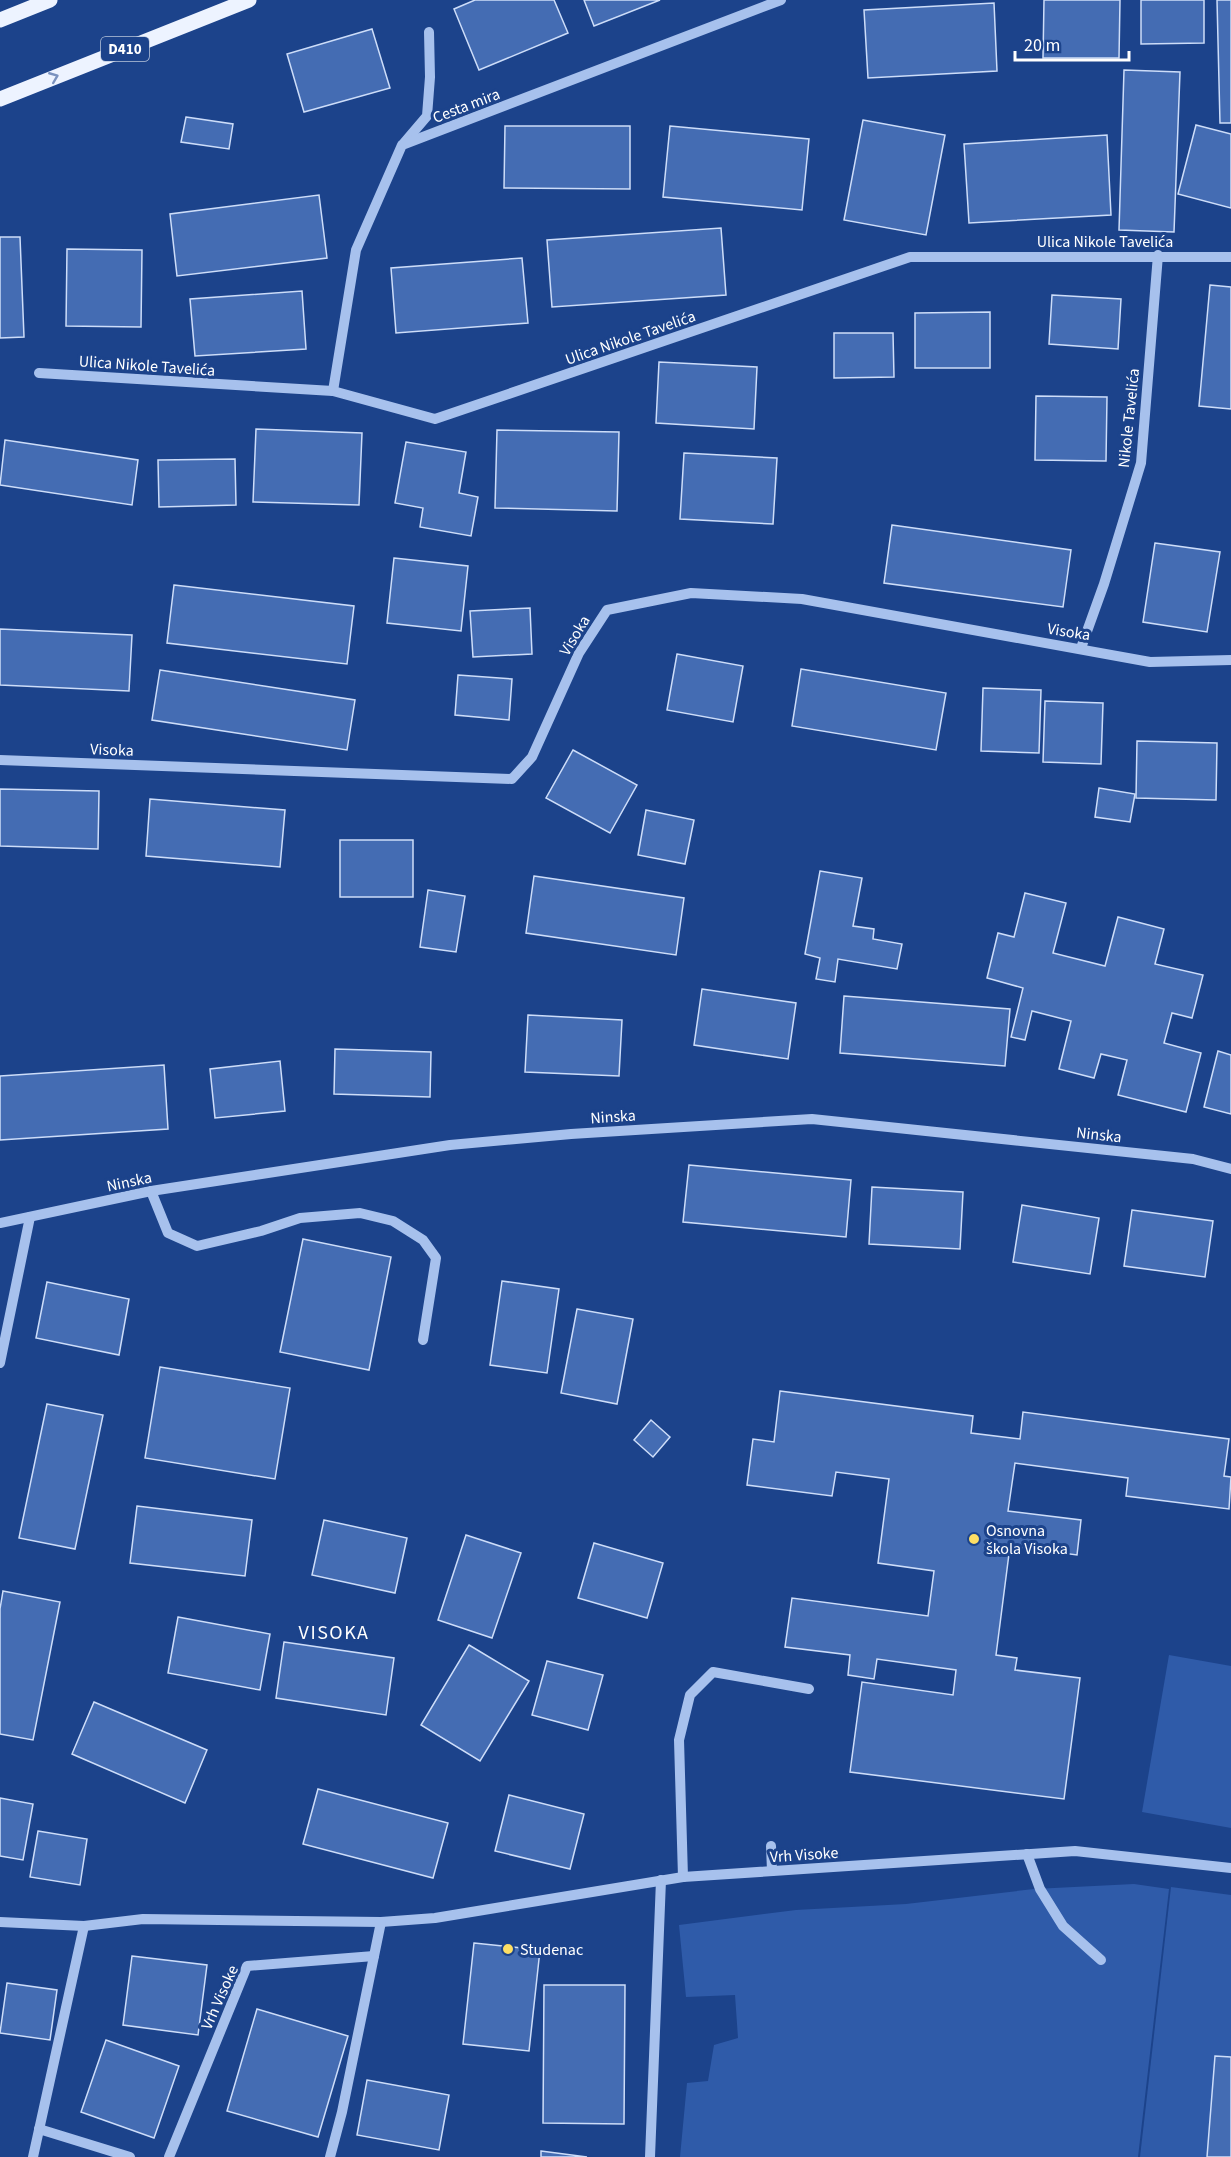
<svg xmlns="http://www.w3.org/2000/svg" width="1231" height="2157" font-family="'Source Sans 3',sans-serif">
	<rect width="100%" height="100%" fill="#1c438b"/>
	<!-- green -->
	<g fill="#2f5ba9">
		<path d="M1169,1655L1231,1666V1828L1142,1812Z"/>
		<path d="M1134,1884L1169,1889L1138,2157H680L687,2083L708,2081L714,2045L738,2038L735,1995L686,1997L679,1925L796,1910L906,1904L1034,1889Z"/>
		<path d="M1171,1887L1231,1895V2157H1140Z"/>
	</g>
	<!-- building -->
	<g fill="#446cb3" stroke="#cdddf9" stroke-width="1.5">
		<path d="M475,0H554L568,33L479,70L454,9Z"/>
		<path d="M584,0H660L594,26Z"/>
		<path d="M1044,0H1120L1119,58H1043Z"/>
		<path d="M1141,0H1204V43L1141,44Z"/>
		<path d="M1217,0H1231V123H1220Z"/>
		<path d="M994,3L997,71L868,78L864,10Z"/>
		<path d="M372,29L390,88L304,112L287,54Z"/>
		<path d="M1124,70L1180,72L1174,232L1119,230Z"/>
		<path d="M186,117L233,124L229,149L181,142Z"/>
		<path d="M863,120L945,135L926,235L844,220Z"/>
		<path d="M1196,125L1231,134V208L1178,194Z"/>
		<path d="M505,126H630V189L504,188Z"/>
		<path d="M670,126L809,139L802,210L663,197Z"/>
		<path d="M1107,135L1111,215L969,223L964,144Z"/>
		<path d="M319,195L327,258L177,276L170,214Z"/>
		<path d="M721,228L726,295L552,307L547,240Z"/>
		<path d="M0,237H20L24,337L0,338Z"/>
		<path d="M67,249L142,250L141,327L66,326Z"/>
		<path d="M522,258L528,323L396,333L391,268Z"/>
		<path d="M1210,285L1231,287V409L1199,406Z"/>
		<path d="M302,291L306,349L195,356L190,299Z"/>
		<path d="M1052,295L1121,299L1118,349L1049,344Z"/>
		<path d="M990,312V368H915V313Z"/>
		<path d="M834,333H893L894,377L834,378Z"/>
		<path d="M659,362L757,367L754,429L656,423Z"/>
		<path d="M1036,396L1107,397L1106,461L1035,460Z"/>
		<path d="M256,429L362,433L359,505L253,502Z"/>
		<path d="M497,430L619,432L617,511L495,508Z"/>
		<path d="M5,440L138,460L132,505L0,485Z"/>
		<path d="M406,442L466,452L459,493L478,497L471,536L420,527L423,508L395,503Z"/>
		<path d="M684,453L777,458L773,524L680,519Z"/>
		<path d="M235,459L236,505L159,507L158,460Z"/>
		<path d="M892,525L1071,550L1063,607L884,583Z"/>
		<path d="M1155,543L1220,552L1207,632L1143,622Z"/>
		<path d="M394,558L468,566L461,631L387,623Z"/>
		<path d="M174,585L354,606L347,664L167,643Z"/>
		<path d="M530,608L532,654L473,657L470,611Z"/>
		<path d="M0,629L132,635L129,691L0,685Z"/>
		<path d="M677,654L743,666L733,722L667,710Z"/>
		<path d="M801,669L946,693L936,750L792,726Z"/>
		<path d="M160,670L355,700L347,750L152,720Z"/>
		<path d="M458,675L512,679L509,720L455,715Z"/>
		<path d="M983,688L1041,690L1039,753L981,751Z"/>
		<path d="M1045,701L1103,703L1101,764L1043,762Z"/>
		<path d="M1137,741L1217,743L1216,800L1136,798Z"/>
		<path d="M573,750L637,785L610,833L546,798Z"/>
		<path d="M1099,788L1135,794L1130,822L1095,817Z"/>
		<path d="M0,789L99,791L98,849L0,846Z"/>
		<path d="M150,799L285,810L280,867L146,856Z"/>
		<path d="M646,810L694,820L685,864L638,855Z"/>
		<rect x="340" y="840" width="73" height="57"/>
		<path d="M820,871L862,878L853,926L874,929L873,939L902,944L897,969L838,959L835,982L816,979L820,958L805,954Z"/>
		<path d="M534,876L684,898L676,955L526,933Z"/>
		<path d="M428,890L465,896L456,952L420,947Z"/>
		<path d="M1025,893L1066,903L1053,953L1105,966L1118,917L1164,929L1155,964L1203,975L1192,1018L1172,1013L1164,1043L1201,1053L1186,1112L1118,1095L1127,1060L1101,1054L1094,1078L1059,1069L1071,1021L1032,1011L1025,1040L1011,1037L1023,988L987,978L998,933L1014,937Z"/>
		<path d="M702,989L796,1003L788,1059L694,1045Z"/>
		<path d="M844,996L1010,1009L1005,1066L840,1053Z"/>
		<path d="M528,1015L622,1020L619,1076L525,1072Z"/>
		<path d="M335,1049L431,1052L430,1097L334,1094Z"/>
		<path d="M1218,1051L1231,1055V1114L1204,1107Z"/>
		<path d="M280,1061L285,1111L215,1118L210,1069Z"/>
		<path d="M164,1065L168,1129L0,1140V1076Z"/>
		<path d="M689,1165L851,1180L846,1237L683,1222Z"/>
		<path d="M872,1187L963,1192L960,1249L869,1244Z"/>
		<path d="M1022,1205L1099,1218L1090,1274L1013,1262Z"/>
		<path d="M1132,1210L1213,1221L1205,1277L1124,1266Z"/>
		<path d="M303,1239L391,1257L369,1370L280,1352Z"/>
		<path d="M502,1281L559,1289L547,1373L490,1365Z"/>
		<path d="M47,1282L129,1299L119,1355L36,1338Z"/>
		<path d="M577,1309L633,1319L617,1404L561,1393Z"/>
		<path d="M160,1367L290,1388L275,1479L145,1458Z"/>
		<path d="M780,1391L973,1416L971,1433L1020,1439L1023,1412L1229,1439L1224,1476L1231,1477L1229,1509L1126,1496L1128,1478L1015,1463L1008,1511L1081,1520L1077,1555L1010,1546L996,1655L1017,1658L1015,1670L1080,1678L1064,1799L850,1772L862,1682L953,1695L956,1670L877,1659L874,1679L848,1675L850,1655L785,1647L792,1598L928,1616L934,1571L878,1563L889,1479L836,1472L832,1496L747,1485L753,1439L774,1442Z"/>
		<path d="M47,1404L103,1415L75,1549L19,1538Z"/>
		<path d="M651,1420L670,1437L653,1457L634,1440Z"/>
		<path d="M137,1506L252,1520L245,1576L130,1563Z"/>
		<path d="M324,1520L407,1538L395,1593L312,1575Z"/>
		<path d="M466,1535L521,1553L492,1638L438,1620Z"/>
		<path d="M594,1543L663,1563L647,1618L578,1598Z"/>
		<path d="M3,1591L60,1602L33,1740L0,1734V1609Z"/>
		<path d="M178,1617L270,1634L260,1690L168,1673Z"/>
		<path d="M284,1642L394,1658L386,1715L276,1698Z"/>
		<path d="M469,1645L529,1681L480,1761L421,1725Z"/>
		<path d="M547,1661L603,1675L588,1730L532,1715Z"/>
		<path d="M94,1702L207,1750L185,1803L72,1754Z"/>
		<path d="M318,1789L448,1823L433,1878L303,1844Z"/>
		<path d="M509,1795L584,1814L570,1869L495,1851Z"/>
		<path d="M0,1798L33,1804L23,1860L0,1856Z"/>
		<path d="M38,1831L87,1839L80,1885L30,1877Z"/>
		<path d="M474,1943L540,1950L529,2051L463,2044Z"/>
		<path d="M132,1956L207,1965L198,2035L123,2025Z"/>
		<path d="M7,1983L57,1990L50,2040L0,2033Z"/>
		<path d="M544,1985H625L624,2124L543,2123Z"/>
		<path d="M257,2009L348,2036L318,2137L227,2111Z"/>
		<path d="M106,2040L179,2066L154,2138L81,2112Z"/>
		<path d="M1215,2056L1231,2057V2157H1207Z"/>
		<path d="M367,2080L449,2095L439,2150L357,2135Z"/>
		<path d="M541,2151L587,2157H541Z"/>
	</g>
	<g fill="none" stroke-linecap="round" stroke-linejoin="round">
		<!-- minor -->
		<g stroke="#a7c1ed" stroke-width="10">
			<path d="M404,143L427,116L430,77L429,32"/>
			<path d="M39,373L333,391L435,419L910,257H1231"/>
			<path d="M333,391L356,250L402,145L781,0"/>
			<path d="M1081,648L1104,584L1141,463L1158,255"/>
			<path d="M0,760L512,779L532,757L579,653L607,610L691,593L802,599L1150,662L1231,660"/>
			<path d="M151,1191L168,1233L197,1246L261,1231L300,1218L360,1213L393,1221L423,1240L436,1258L423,1340"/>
			<path d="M0,1223L151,1191L450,1145L571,1134L812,1119L1193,1159L1231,1169"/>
			<path d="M0,1363L30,1217"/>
			<path d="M771,1846L772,1871"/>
			<path d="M1027,1854L1040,1889L1063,1926L1101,1960"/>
			<path d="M683,1877L679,1740L690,1695L713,1672L809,1689"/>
			<path d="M0,1922L84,1926L143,1919L381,1922L435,1918L683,1877L1075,1851L1231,1868"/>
			<path d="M39,2129L130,2157"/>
			<path d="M33,2157L84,1926"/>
			<path d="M169,2157L247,1966L374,1956"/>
			<path d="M330,2157L342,2112L381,1922"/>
			<path d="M650,2157L661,1880"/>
		</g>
		<!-- major -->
		<g stroke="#edf3ff" stroke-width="15">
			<path d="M0,20L50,0"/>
			<path d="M0,99L249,0"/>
		</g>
	</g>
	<!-- one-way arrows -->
	<defs><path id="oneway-chevron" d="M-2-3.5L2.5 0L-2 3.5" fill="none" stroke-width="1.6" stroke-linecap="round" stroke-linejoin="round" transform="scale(1.5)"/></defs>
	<use stroke="#7a92bf" href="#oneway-chevron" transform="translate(54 77) rotate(-22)"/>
	<!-- markers -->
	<g fill="#fdde65" stroke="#1c438b" stroke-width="2">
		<circle cx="974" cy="1539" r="6"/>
		<circle cx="508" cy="1949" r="6"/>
	</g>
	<g text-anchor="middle" stroke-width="6" stroke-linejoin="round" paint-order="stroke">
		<!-- shield labels -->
		<rect fill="#1c438b" stroke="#bbc7dc" stroke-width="1.5" x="101" y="37" width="48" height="24" rx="4.5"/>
		<g font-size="15" font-weight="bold" fill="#fff">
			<text x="125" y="54">D410</text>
		</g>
		<!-- street labels -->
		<g font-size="16" fill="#fff" stroke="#1c438b">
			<text transform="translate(466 105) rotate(-21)" y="6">Cesta mira</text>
			<text x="1105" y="247">Ulica Nikole Tavelića</text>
			<text transform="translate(630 337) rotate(-19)" y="6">Ulica Nikole Tavelića</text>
			<text transform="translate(147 365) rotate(4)" y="6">Ulica Nikole Tavelića</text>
			<text transform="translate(1128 418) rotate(-84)" y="6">Nikole Tavelića</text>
			<text transform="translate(1069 631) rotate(9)" y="6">Visoka</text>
			<text transform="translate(574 635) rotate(-59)" y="6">Visoka</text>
			<text transform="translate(112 749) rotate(2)" y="6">Visoka</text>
			<text transform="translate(613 1116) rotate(-4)" y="6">Ninska</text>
			<text transform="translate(1099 1134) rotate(6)" y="6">Ninska</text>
			<text transform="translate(129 1181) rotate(-12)" y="6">Ninska</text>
			<text transform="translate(804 1854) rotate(-4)" y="6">Vrh Visoke</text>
			<text transform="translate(219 1997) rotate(-66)" y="6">Vrh Visoke</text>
		</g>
		<!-- poi labels -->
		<g font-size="16" fill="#fff" stroke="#1c438b" text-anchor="start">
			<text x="986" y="1536">Osnovna<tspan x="986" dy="18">škola Visoka</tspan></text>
			<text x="520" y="1955">Studenac</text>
		</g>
		<!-- quarter labels -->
		<g font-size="20" letter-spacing="1.5" fill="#fff" stroke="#1c438b">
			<text x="334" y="1639">VISOKA</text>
		</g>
	</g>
	<!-- scale -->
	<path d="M1015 51v9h114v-9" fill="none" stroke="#ffffff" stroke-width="3"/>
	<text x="1024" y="51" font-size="18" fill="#ffffff" stroke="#1c438b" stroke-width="4.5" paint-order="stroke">20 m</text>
</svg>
